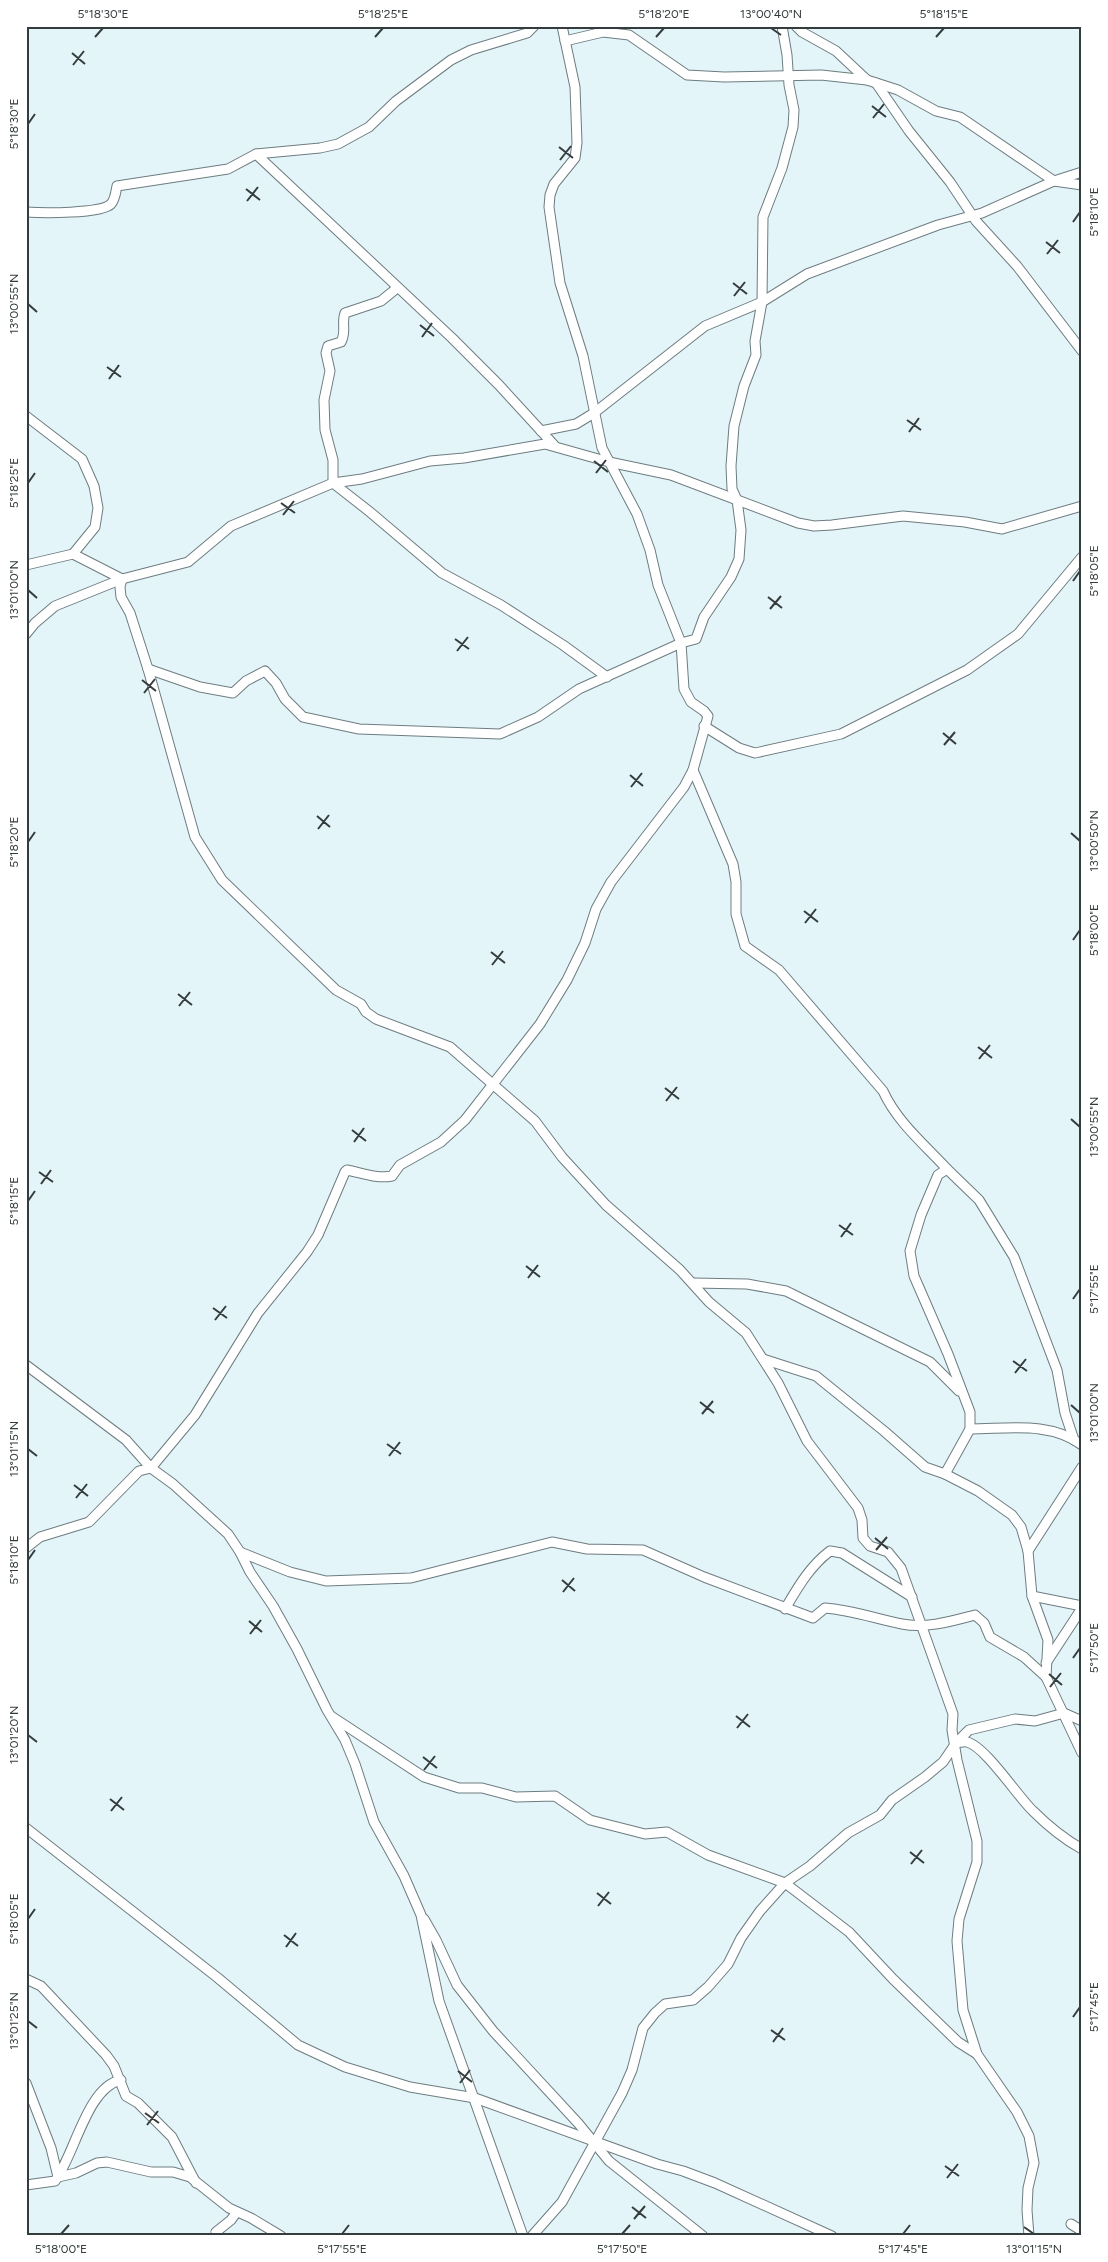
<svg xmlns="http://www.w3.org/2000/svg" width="1108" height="2262" font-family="Figtree,sans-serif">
	<rect width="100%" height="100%" fill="#e4f5f9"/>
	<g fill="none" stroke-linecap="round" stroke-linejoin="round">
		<defs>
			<g id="street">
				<path d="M796,26L802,32L836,51L867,80L898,90L936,111L960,117L1054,181L1082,185"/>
				<path d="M565,41L603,32L629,35L687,75L724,77L821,75L867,80"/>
				<path d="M876,83L909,131L950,182L976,221L1017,266L1082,351"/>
				<path d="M256,154L452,338L499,385L554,445"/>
				<path d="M26,212C42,213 101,214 111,204C115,200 116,191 117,186L228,169L256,154L320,148L338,144L369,127L396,101L451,60L471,50L527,33L534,26"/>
				<path d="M26,416L82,459L94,486L98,508L95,527L73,554L26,565"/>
				<path d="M541,431L576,424L594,413L705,326L762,302L807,274L938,225L982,213L1054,181L1082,172"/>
				<path d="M333,483L370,512L442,573L501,605L563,645L607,677"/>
				<path d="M333,483V460L325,430L324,400L330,371L326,353L328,346L341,342C347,331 341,324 345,313L381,301L397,288"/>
				<path d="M73,554L122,579"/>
				<path d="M122,579L120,587L121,597L130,613L148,669L195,837L222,880L336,990L361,1004L366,1012L376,1019L450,1047L535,1121L562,1157L606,1205L680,1270L709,1302L746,1333L778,1383L807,1441L858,1508L862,1520L863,1538L870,1546L888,1552L901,1568L953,1714L952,1730L957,1760L977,1841V1862L959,1919L957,1941L963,2010L977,2054L1017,2112L1029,2136L1034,2163L1028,2188L1027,2210L1029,2236"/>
				<path d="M26,634L35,623L55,606L122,579L188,562L231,526L333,483L362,479L430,461L464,458L545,444L609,462L671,475L798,523L814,526L832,525L903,516L965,522L1002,529L1082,506"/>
				<path d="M148,669L200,687L233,693L246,681L265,671L276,683L285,699L303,717L359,729L500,734L538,717L579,689L681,643L696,639L704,617L731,577L739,559L741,530L737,500L732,489L731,466L734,426L744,386L756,355L755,341L762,302L763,217L782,168L793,127L794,110L789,85L787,55L782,26"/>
				<path d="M704,726L739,748L755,753L841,734L967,670L1018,634L1082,557"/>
				<path d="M693,770L733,864L736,882V914L745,946L779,970L883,1091C897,1122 925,1145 947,1169L938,1175L921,1215L910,1251L914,1276L948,1354L970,1412V1429L945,1474L978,1491L1012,1515L1021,1527L1028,1551L1032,1596L1048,1640L1046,1677L1082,1753"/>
				<path d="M947,1169L979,1200L1014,1257L1057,1370L1065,1413L1074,1440"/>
				<path d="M693,1283L747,1284L786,1291L930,1362L959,1391"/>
				<path d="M763,1359L816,1376L884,1431L925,1467L945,1474"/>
				<path d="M26,1365L126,1440L151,1468L173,1484L228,1534L240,1552L250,1572L273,1606L297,1649L327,1710L345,1740L355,1764L374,1822L404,1876L421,1915L439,2001L523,2236"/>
				<path d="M970,1429C1008,1429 1050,1421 1082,1445"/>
				<path d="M26,1548L40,1537L89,1522L139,1471L151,1468L195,1415L258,1313L307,1252L318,1235L345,1172L347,1170C362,1173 377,1179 392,1176L400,1165L441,1142L465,1120L540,1024L567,980L585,943L596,909L611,882L684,787L693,770L708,716L704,711L691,702L684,689L681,643L658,585L650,550L637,514L602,448L583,356L560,283L549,207L550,195L554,184L575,158L577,143L575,87L562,26"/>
				<path d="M1028,1551L1082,1467"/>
				<path d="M240,1552L290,1572L326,1581L411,1578L552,1542L587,1549L643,1550L704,1577L813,1618L825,1608C852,1610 876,1619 902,1624C926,1629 952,1621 975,1615L984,1623L990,1637L1024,1657L1046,1677"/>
				<path d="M1032,1596L1082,1606"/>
				<path d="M785,1609C798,1587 810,1566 830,1551L842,1553L912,1597"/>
				<path d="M1046,1663L1082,1608"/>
				<path d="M331,1716L424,1777L459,1788H482L516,1797L555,1796L590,1820L645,1834L667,1832L708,1855L785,1883L849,1932L893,1979L958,2042L977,2054"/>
				<path d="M956,1743C959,1743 964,1741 967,1742C985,1746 1018,1797 1033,1811C1047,1825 1064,1839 1082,1849"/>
				<path d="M26,1828L218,1978L298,2045L345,2067L410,2087L475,2098L657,2164L683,2171L715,2183L832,2236"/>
				<path d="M424,1919L436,1940L457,1985L493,2031L578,2123L609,2161L703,2236"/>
				<path d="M26,1979L41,1986L106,2055L114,2066L126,2096L138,2103L172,2137L196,2183"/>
				<path d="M26,2083L51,2148L58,2177"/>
				<path d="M58,2177L76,2173L97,2163L107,2162L151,2172H173L190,2177L229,2208L251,2218L281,2236"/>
				<path d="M26,2185L55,2181C75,2154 87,2087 121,2080"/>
				<path d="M1071,2224L1082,2231"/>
				<path d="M219,2236L216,2232L231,2220L236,2213"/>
				<path d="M532,2236L562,2202L622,2093L632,2070L643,2028L655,2013L665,2004L693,2000L708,1987L728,1964L741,1938L760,1911L785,1883L810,1866L848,1833L880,1815L892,1800L925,1777L943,1762L956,1743L969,1730L1015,1719L1035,1721L1064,1713L1082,1721"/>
			</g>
		</defs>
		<!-- street casing -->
		<use href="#street" stroke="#6d7c80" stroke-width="11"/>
		<!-- street -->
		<use href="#street" stroke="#fff" stroke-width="9"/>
	</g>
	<!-- ticks -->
	<path fill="none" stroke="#353c3d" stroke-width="2" d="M771,28L781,35M95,37L103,28M375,37L383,28M656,37L664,28M936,37L944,28M72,53L85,64M73,65L84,51M872,106L886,117M873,118L884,104M28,124L35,114M559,147L573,158M560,160L571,146M246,189L260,200M247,201L258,187M1073,222L1080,212M1046,242L1060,253M1047,254L1058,240M733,283L747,294M734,296L745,282M28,304L37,312M420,325L434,336M422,337L432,323M107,367L121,377M109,379L119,365M907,420L921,430M909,432L919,418M594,461L608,472M596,473L606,460M28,483L35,473M281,503L295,513M283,515L294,501M1073,581L1080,571M28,590L37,598M768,597L782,608M770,609L781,596M455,639L469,649M457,651L468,637M142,680L156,691M144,693L155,679M943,733L956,744M944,745L955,732M630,775L643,786M631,787L642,773M317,816L330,827M318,829L329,815M1071,833L1080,841M28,842L35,832M804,911L818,922M805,923L816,909M1073,940L1080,930M491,952L505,963M492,965L503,951M178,994L192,1005M179,1006L190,992M978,1047L992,1058M979,1059L990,1045M665,1088L679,1099M666,1101L677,1087M1071,1119L1080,1127M352,1130L366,1141M354,1142L364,1128M39,1172L53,1182M41,1184L51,1170M28,1201L35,1191M839,1225L853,1235M841,1237L851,1223M526,1266L540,1277M528,1278L538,1265M1073,1299L1080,1289M213,1308L227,1318M215,1320L226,1306M1013,1361L1027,1371M1015,1373L1026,1359M700,1402L714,1413M1071,1405L1080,1413M702,1414L713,1401M387,1444L401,1454M28,1449L37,1456M389,1456L400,1442M74,1485L88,1496M76,1498L87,1484M875,1538L888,1549M876,1550L887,1537M28,1560L35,1550M562,1580L575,1591M563,1592L574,1578M249,1621L262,1632M250,1634L261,1620M1073,1658L1080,1648M1049,1674L1062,1685M1050,1687L1061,1673M736,1716L750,1727M737,1728L748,1714M28,1735L37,1742M423,1757L437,1768M424,1770L435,1756M110,1799L124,1810M111,1811L122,1797M910,1852L924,1863M911,1864L922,1850M597,1893L611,1904M598,1906L609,1892M28,1919L35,1909M284,1935L298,1946M286,1947L296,1933M1073,2017L1080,2007M28,2021L37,2028M771,2030L785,2040M773,2042L783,2028M458,2071L472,2082M460,2083L470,2070M145,2113L159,2123M147,2125L158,2111M945,2166L959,2176M947,2178L958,2164M632,2207L646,2218M634,2219L645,2206M1024,2227L1034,2234M61,2234L69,2225M342,2234L349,2225M622,2234L630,2225M903,2234L910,2225"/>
	<!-- border -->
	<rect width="1108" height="2262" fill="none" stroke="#ffffff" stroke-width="55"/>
	<rect x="28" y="28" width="1052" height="2206" fill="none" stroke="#353c3d" stroke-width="2"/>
	<g font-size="12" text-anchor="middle" fill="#353c3d">
		<text x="103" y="18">5°18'30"E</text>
		<text x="383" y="18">5°18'25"E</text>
		<text x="664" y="18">5°18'20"E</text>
		<text x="771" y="18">13°00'40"N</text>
		<text x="944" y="18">5°18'15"E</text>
		<text transform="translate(14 124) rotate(-90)" y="4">5°18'30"E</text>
		<text transform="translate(1094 212) rotate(-90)" y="4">5°18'10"E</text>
		<text transform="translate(14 304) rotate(-90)" y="4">13°00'55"N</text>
		<text transform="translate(14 483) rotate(-90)" y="4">5°18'25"E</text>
		<text transform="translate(1094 571) rotate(-90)" y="4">5°18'05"E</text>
		<text transform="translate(14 590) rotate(-90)" y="4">13°01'00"N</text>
		<text transform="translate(1094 841) rotate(-90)" y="4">13°00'50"N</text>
		<text transform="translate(14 842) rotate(-90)" y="4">5°18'20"E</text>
		<text transform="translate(1094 930) rotate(-90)" y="4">5°18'00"E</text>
		<text transform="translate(1094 1127) rotate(-90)" y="4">13°00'55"N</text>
		<text transform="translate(14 1201) rotate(-90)" y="4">5°18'15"E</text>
		<text transform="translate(1094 1289) rotate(-90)" y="4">5°17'55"E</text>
		<text transform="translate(1094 1413) rotate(-90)" y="4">13°01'00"N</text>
		<text transform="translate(14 1449) rotate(-90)" y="4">13°01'15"N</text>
		<text transform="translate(14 1560) rotate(-90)" y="4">5°18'10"E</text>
		<text transform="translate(1094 1648) rotate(-90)" y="4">5°17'50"E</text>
		<text transform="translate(14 1735) rotate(-90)" y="4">13°01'20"N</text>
		<text transform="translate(14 1919) rotate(-90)" y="4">5°18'05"E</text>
		<text transform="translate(1094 2007) rotate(-90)" y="4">5°17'45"E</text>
		<text transform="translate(14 2021) rotate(-90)" y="4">13°01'25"N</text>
		<text x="61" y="2253">5°18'00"E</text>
		<text x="342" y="2253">5°17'55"E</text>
		<text x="622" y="2253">5°17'50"E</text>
		<text x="903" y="2253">5°17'45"E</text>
		<text x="1034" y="2253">13°01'15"N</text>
	</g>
</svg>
